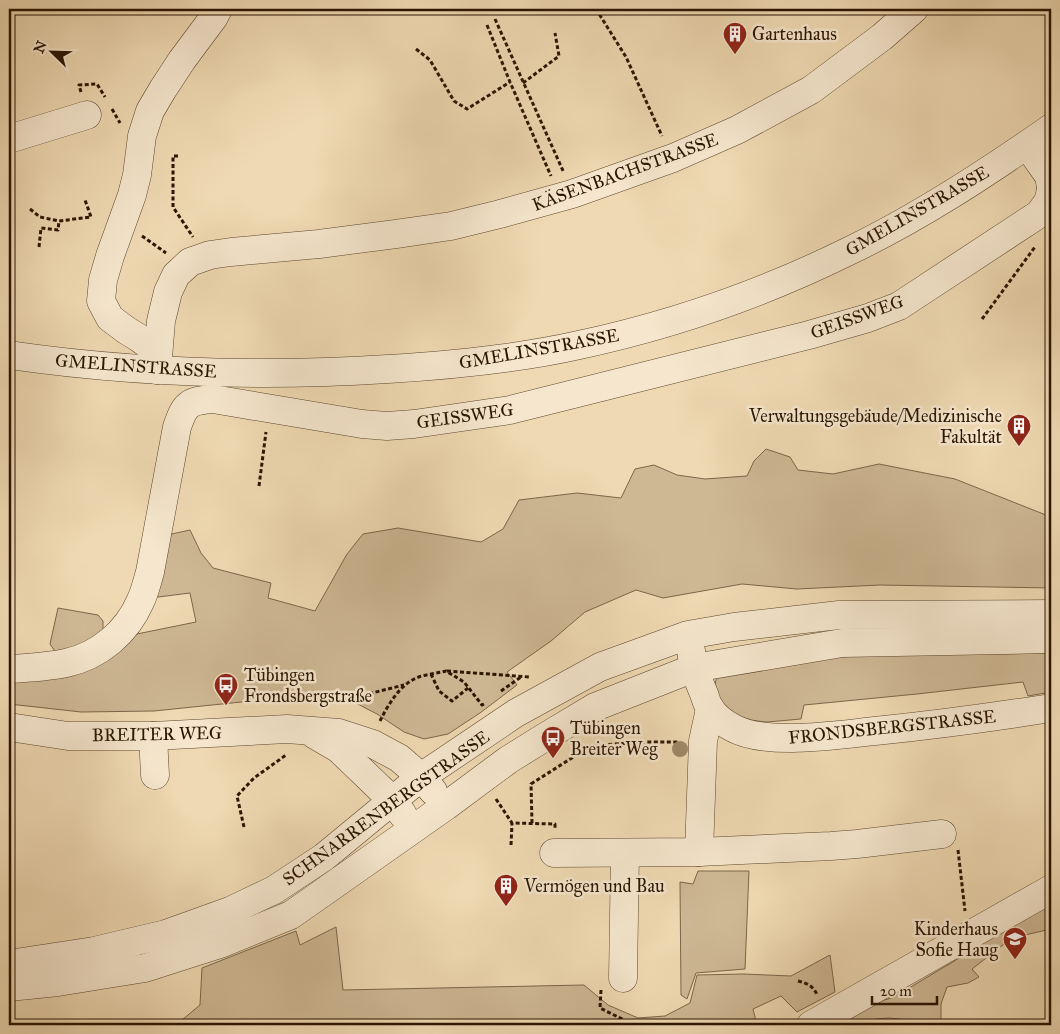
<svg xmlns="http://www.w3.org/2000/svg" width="1060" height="1034" font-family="'IM FELL Great Primer',serif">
	<rect width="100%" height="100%" fill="#efd9b2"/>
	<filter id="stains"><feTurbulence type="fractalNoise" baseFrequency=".004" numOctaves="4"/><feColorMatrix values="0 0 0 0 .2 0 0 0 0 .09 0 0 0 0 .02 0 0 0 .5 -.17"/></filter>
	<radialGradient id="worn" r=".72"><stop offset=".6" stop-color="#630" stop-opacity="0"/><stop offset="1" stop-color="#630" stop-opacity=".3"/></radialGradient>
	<!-- green -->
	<g fill="#ceb894" stroke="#7c664a">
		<path d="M766,449L790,457L798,470L833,474L879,464L955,479L1051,517V588L880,585L797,589L742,584L663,598L636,590L585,612L551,641L507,672L517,685L480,713L448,734L424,739L404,732L377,714L346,698V693L319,694L154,711L81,712L9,704V674L127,636L196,622L190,593L150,598L167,535L190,530L201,553L213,568L271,583L268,598L315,611L347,554L363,534L398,528L481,542L503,529L519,500L577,493L621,498L635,469L654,465L677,475L705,479L747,476L754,461Z"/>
		<path d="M58,608L98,615L103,621V632L62,656L54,650L50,644Z"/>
		<path d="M1051,653V692L1028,696L1023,682L917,694L804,705L801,719L767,722L735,719L719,708L715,684L718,672L800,660L854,656Z"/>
		<path d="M698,871H749L745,969L696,973L687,999L681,995L680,882L693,884Z"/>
		<path d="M1051,899V929L1012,938L972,969L979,977L968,983L947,987L941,1004V1023L889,1018L875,1019L864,1025H850L847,1012L894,997L971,951Z"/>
		<path d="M336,927L343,990L584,985L608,1005L638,1018L665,1016L690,1003L697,975L743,974L791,976L830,955L835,992L797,1012L781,996L753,1009L757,1025H176L200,1005L202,968L296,931L300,945Z"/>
	</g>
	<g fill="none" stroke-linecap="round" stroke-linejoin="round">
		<defs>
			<g id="minor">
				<path d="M9,139L87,115"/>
				<path d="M1027,145L1049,176L1051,187"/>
				<path d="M158,352L139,338L126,330L110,318L101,301L103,280L110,256L132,195L137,175L142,136L150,111L163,89L182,60L214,17L218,9"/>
				<path d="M9,355C134,373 262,377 388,369C452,365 517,359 579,345C672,325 764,293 849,251C920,217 987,173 1051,128"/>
				<path d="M157,370L161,321L168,292L176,275L190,262L210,255L231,252L319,244L396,234L451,226L500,214L572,194L673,158L737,130L811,90L882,37L914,9"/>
				<path d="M691,651C693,666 698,680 704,694C706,699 707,705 710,708C714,716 725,724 733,728C766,746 837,735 875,731C934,725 993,717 1051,708"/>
				<path d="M9,669C28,668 47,667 66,663C99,656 127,632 140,602C145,592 147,582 150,572L177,427C185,404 188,401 213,399L362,424L387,426L414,424L510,410L809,335L868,318L899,306L1039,214L1048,202L1051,190"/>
				<path d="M9,727L68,736H153L287,729L339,733L373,744L399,758L421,777L433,791"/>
				<path d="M315,735L339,749L393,801L403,815"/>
				<path d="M153,736L155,775"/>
				<path d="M699,852L703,741L710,709"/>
				<path d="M554,853L699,852L831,846L857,844L942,834"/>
				<path d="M9,964L94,951L166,934L230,911L274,890L324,857L421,777L516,713L600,667L688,635L734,627L839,615L1051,614"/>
				<path d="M623,978L625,853"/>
				<path d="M9,987L58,982L145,968L220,944L291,915L446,806L508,760L545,737L595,707L694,668L842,643L1051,639"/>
				<path d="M811,1025L1051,889"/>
			</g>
		</defs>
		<!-- minor casing -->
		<use href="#minor" stroke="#5b462d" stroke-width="29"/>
		<!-- path -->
		<g stroke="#2a1501" stroke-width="3" stroke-dasharray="4 2.5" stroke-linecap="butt">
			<path d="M596,9L626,57L662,136"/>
			<path d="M495,19L564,173"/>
			<path d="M487,25L510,82L551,176"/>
			<path d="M416,49L430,60L454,101L467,109L510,82"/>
			<path d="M523,83L559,56L555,33"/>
			<path d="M81,92L79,85L97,84L105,97"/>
			<path d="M112,109L120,123"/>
			<path d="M178,156H173V207L193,237"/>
			<path d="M30,209L40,217L59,221L91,217L85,200"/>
			<path d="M142,236L166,253"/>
			<path d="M39,247L41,228L58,230L59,221"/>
			<path d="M982,319L1035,247"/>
			<path d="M259,486L266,432"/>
			<path d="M447,671L530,677"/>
			<path d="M431,674L439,691L452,701L468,688"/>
			<path d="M501,691L521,677"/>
			<path d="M344,700L404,685"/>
			<path d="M380,721C389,703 402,681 422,676C430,674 438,673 446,671L464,682L482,705L484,704"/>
			<path d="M576,747L640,742H679"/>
			<path d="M496,799L512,823L555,824V828"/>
			<path d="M532,823L531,784L589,747"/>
			<path d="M244,827L237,796L254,778L286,755"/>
			<path d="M511,845L512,823"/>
			<path d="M958,850L965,911"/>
			<path d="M798,981C806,983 814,986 817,995"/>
			<path d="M601,990L600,1008L634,1025"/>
			<path d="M641,1025L672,1022L682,1025"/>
		</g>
		<!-- minor -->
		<use href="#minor" stroke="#f5e6cd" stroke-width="28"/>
	</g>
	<!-- trees -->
	<circle fill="#9e8869" cx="680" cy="749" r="8"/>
	<!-- icons -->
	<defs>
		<symbol id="building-pin" viewBox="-11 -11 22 30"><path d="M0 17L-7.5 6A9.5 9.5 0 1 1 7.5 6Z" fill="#8f2418" stroke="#f5e6cd"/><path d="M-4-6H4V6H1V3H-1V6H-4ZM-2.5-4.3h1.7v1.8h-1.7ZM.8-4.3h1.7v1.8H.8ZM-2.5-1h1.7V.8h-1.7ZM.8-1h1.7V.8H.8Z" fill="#fff"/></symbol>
		<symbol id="bus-pin" viewBox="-11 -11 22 30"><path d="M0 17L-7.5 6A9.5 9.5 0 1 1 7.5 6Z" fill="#8f2418" stroke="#f5e6cd"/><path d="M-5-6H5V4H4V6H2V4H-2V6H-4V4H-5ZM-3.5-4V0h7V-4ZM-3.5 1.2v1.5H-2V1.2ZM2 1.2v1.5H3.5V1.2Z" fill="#fff"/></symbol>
		<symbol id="school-pin" viewBox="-11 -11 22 30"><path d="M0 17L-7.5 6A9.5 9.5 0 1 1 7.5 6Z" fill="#8f2418" stroke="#f5e6cd"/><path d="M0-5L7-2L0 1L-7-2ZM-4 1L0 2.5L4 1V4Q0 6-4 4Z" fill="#fff"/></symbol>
	</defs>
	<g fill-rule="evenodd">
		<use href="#building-pin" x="721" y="20" width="28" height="38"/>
		<use href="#building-pin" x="1005" y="412" width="28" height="38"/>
		<use href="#bus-pin" x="212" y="671" width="28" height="38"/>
		<use href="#bus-pin" x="539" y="724" width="28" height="38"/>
		<use href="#building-pin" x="492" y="872" width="28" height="38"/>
		<use href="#school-pin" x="1001" y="925" width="28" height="38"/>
	</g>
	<g text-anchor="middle" stroke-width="5" stroke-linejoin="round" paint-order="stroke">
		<!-- poi labels -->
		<g font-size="18" fill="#2a1501" stroke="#f5e6cd" text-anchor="start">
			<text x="752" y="40">Gartenhaus</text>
			<text x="1002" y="422" text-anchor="end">Verwaltungsgebäude/Medizinische<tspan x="1002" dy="21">Fakultät</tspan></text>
			<text x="244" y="681">Tübingen<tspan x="244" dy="21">Frondsbergstraße</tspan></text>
			<text x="570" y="734">Tübingen<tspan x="570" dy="21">Breiter Weg</tspan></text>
			<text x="524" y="892">Vermögen und Bau</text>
			<text x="998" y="935" text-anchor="end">Kinderhaus<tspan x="998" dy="21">Sofie Haug</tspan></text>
		</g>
		<!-- street labels -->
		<g font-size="18" fill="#2a1501" stroke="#f5e6cd">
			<text transform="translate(625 172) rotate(-20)" y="6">KÄSENBACHSTRASSE</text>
			<text transform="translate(917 211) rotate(-30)" y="6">GMELINSTRASSE</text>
			<text transform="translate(857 317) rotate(-20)" y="6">GEISSWEG</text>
			<text transform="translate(539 349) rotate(-10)" y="6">GMELINSTRASSE</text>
			<text transform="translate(136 366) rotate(4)" y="6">GMELINSTRASSE</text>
			<text transform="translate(465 416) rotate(-8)" y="6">GEISSWEG</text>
			<text transform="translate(892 727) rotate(-6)" y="6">FRONDSBERGSTRASSE</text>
			<text transform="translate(157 734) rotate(-1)" y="6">BREITER WEG</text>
			<text transform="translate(386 808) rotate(-36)" y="6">SCHNARRENBERGSTRASSE</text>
		</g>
	</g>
	<!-- margin -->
	<rect width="1060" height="1034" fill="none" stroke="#efd9b2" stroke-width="30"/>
	<rect x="10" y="10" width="1040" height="1014" fill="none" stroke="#2a1501" stroke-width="2.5"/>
	<rect x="15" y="15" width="1030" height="1004" fill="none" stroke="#2a1501"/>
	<!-- north arrow -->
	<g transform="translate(52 52) rotate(293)" stroke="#f5e6cd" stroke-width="4" paint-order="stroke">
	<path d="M0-4L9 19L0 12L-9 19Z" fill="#2a1501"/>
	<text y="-8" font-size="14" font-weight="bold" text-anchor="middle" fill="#2a1501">N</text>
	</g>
	<!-- scale -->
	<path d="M872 996v8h65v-8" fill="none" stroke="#2a1501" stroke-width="2.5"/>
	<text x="880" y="996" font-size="15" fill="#2a1501" stroke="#f5e6cd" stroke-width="4" paint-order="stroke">20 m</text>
	<rect width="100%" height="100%" filter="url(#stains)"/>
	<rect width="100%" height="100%" fill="url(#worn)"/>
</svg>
